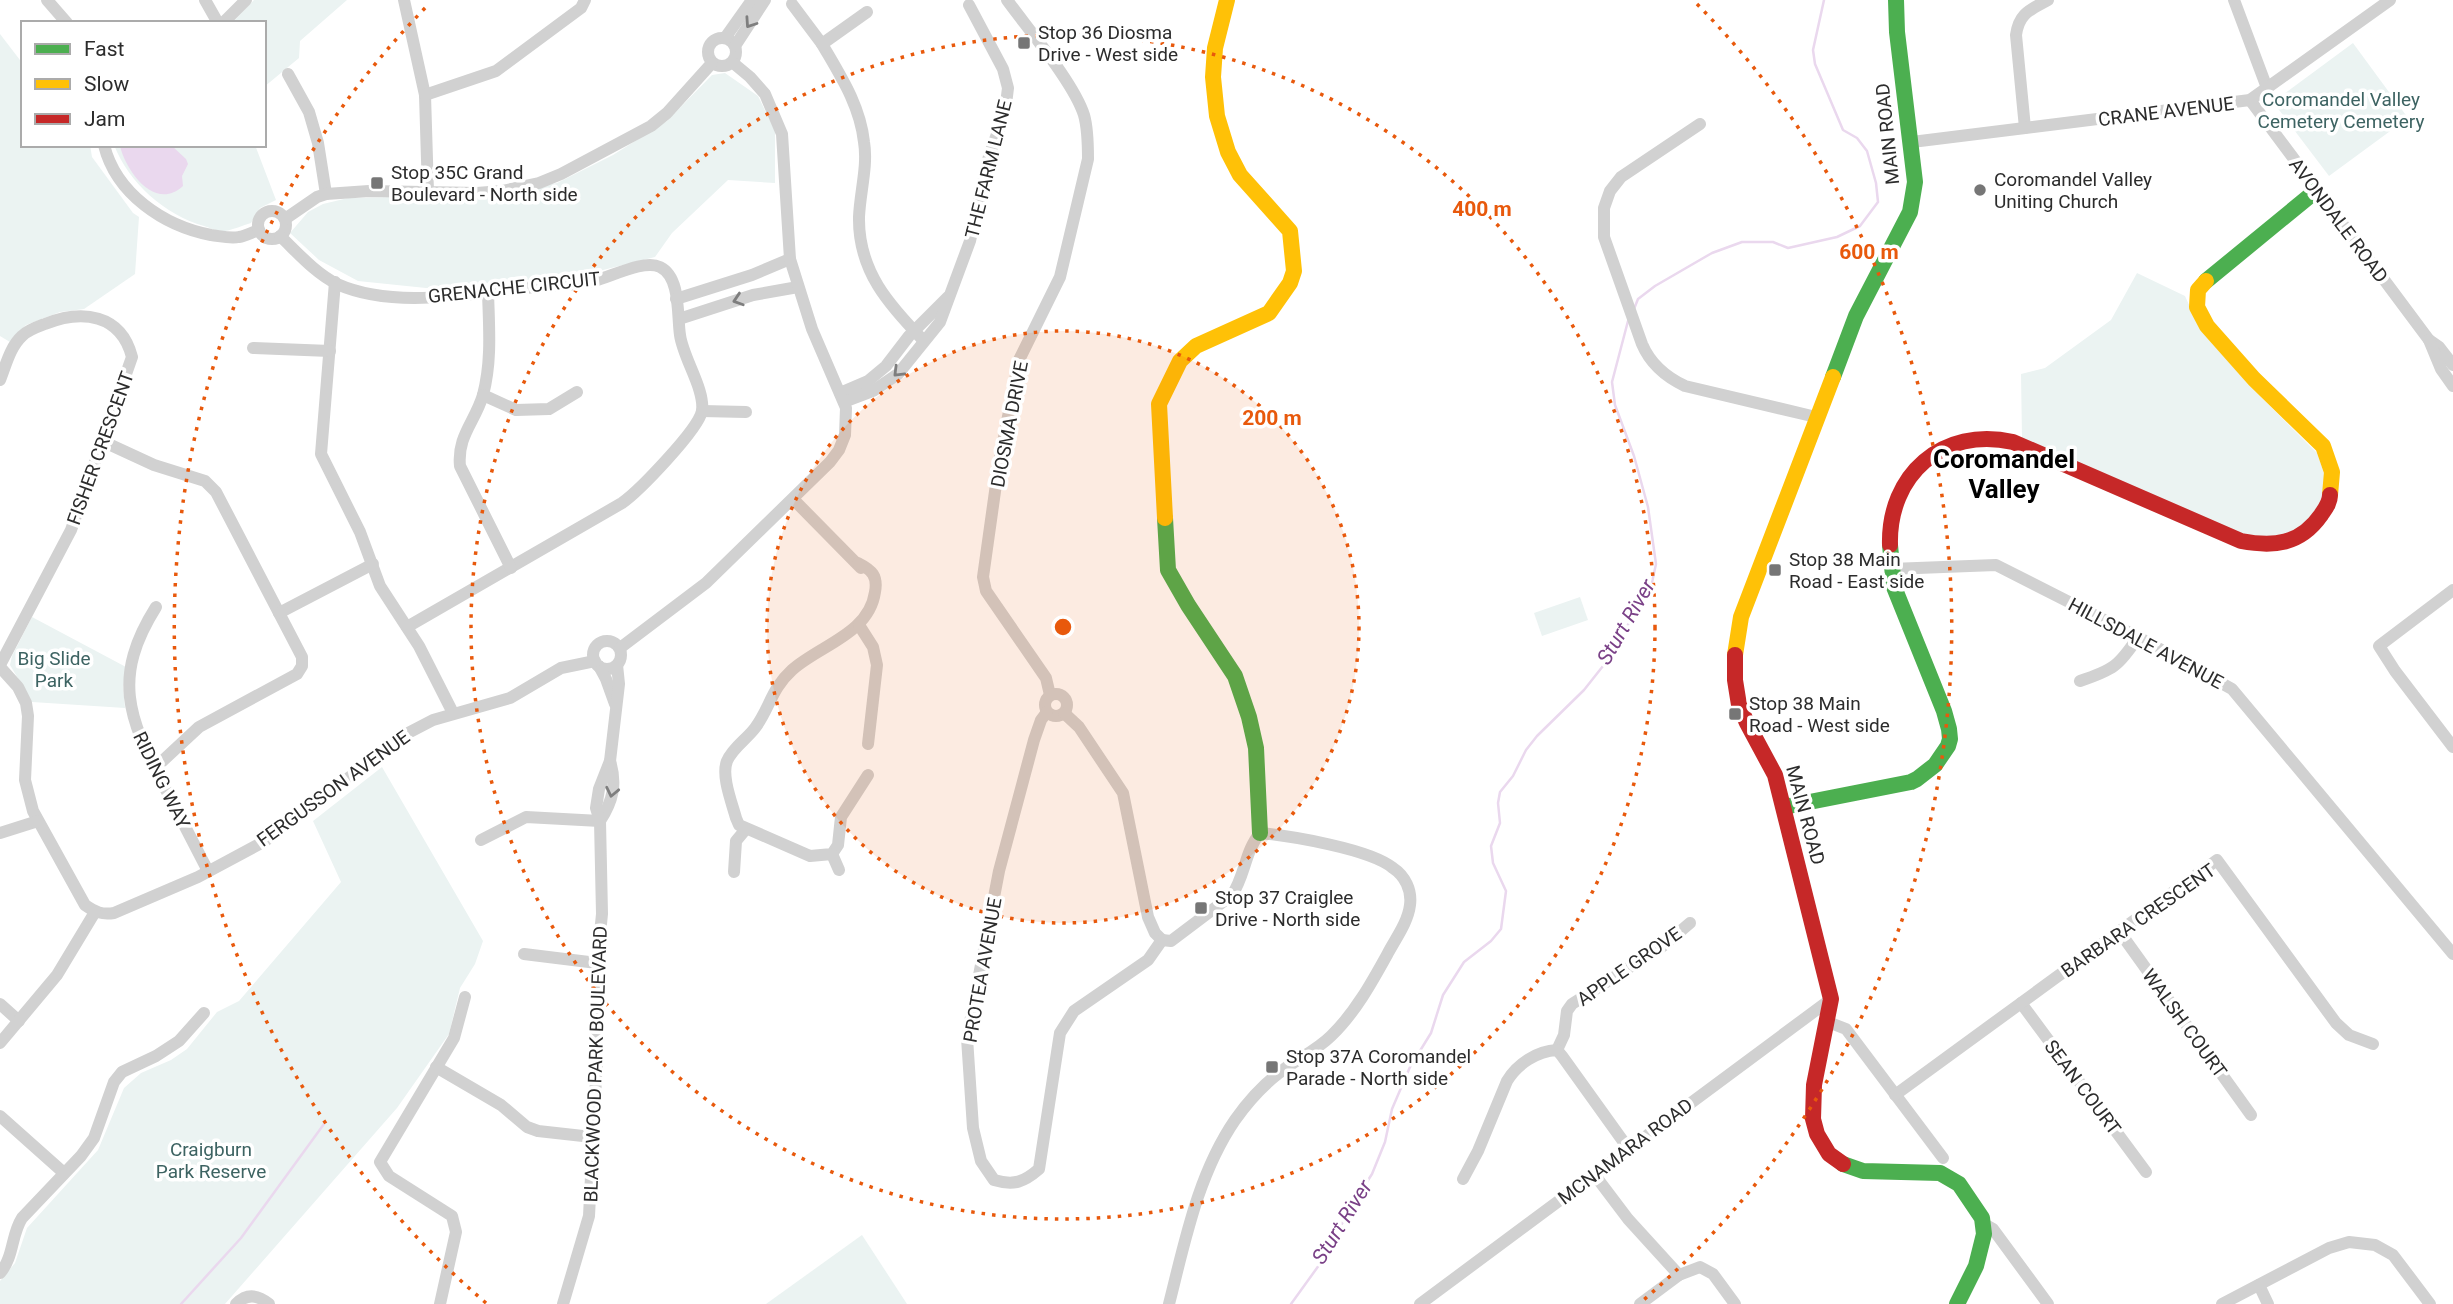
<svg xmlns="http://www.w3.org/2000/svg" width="2453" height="1304" font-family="Roboto,sans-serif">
	<rect width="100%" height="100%" fill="#fff"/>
	<!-- green -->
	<g fill="#ebf3f2">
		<path d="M254,0H347L300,41L299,58L264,87V23H232Z"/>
		<path d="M0,34L23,64V145H90L92,157L133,213L139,217L135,274L84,309L60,312L26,325L10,342L0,336Z"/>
		<path d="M2353,43L2408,118L2329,176L2273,102Z"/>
		<path d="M725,73L758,96L775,131V183L728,180L672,233L655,257L579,276L426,288L358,281L319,260L290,233L308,212L323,204L348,198L495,195L557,183L613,155L667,121L712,75Z"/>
		<path d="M114,145H255L276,200L260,208L251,223C243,225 233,230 225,231C219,232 210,228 204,226C165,215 129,183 114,145Z"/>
		<path d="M2137,273L2185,296L2200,329L2248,384L2317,453L2325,476L2324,495L2320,506L2309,521L2292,533L2261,540L2240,534L2022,438L2021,374L2045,368L2111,320Z"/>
		<path d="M1580,597L1588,620L1542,636L1534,613Z"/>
		<path d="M32,617L126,667L123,687L125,708L32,702L10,665L12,656Z"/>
		<path d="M382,767L483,941L475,964L460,988L449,1034L397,1108L225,1304H0V1281L15,1263L27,1228L98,1150L124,1088L141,1073L171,1060L187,1049L217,1012L239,1001L341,882L313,821Z"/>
		<path d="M862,1235L907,1304H766Z"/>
	</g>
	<!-- water -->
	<path fill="#ead8ee" d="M120,146H172L186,159L188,164L182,176L183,186C155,212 126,171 120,146Z"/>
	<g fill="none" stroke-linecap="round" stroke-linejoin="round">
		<!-- stream -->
		<g stroke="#ead8ee" stroke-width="2.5">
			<path d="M1634,309L1638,299L1655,286L1712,253L1742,242H1773L1788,248L1837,237L1860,226L1878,202L1876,183L1867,151L1857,138L1843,130L1815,64L1813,50L1824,0"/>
			<path d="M181,1304L241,1238L324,1124"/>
			<path d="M1291,1304L1322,1261L1352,1205L1372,1174L1385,1142L1392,1109L1410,1067L1431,1033L1443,995L1464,962L1491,941L1501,929L1506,891L1493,863L1491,846L1500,823L1498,803L1500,792L1513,776L1526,750L1537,736L1584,690L1603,666L1651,587L1656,564L1648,507L1634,456L1615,405L1612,382L1628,321"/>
		</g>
		<!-- street -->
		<g stroke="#d1d1d1" stroke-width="12">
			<path d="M47,0L67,23"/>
			<path d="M205,0L218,23"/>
			<path d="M404,0L425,95L428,192"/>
			<path d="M1007,0C1028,29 1074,83 1084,115C1088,129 1088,145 1088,159L1060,277L1019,360L999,463L983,577L986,591L1046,678L1050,695"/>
			<path d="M2234,0L2267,88"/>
			<path d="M792,4L822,44"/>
			<path d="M867,12L822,44C840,75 860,105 864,142C868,166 860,192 859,217C858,271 889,305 924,341"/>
			<path d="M223,23L246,0"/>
			<circle cx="722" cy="52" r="14"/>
			<path d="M725,38L752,0"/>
			<path d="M735,46L765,0"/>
			<path d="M288,74L309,112L318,143L326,194"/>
			<path d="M425,95L496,71L581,8L585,0"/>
			<path d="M2250,100L2429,340L2439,347L2453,365"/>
			<path d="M1700,124L1621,177L1610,191L1604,208V237L1642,344C1650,363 1666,377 1685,386L1816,417"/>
			<path d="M2025,128L2016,35C2019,13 2030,10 2048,0"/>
			<path d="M1912,142L2250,100L2390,0"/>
			<path d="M104,145C116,194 164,226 211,235C220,236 230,239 239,237C246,236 252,232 259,230"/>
			<circle cx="272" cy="225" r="14"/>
			<path d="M285,219L317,197L326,194L369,191L477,193L502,191L539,183L561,174L651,126L667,113L712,63"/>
			<path d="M280,236C298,253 315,273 337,284C393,309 467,294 526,288C548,286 572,286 594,281C611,277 644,259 660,267C681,277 677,316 680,335C683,358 705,389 702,411C698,430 639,491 622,503L407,627"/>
			<path d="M335,282L321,454L360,532L380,586L419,646L453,713"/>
			<path d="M488,292C489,327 492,361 483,395C475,422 457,436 460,466L511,568"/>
			<path d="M676,299L752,275L790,259"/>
			<path d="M679,319L753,295L798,287"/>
			<path d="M2429,340L2441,369L2453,386"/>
			<path d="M253,348L330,351"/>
			<path d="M0,380C6,365 10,347 22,336C28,330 37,327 45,324C82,309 121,314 132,357L71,530L0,665"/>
			<path d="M840,393L868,381L886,366L909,336L948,297"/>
			<path d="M483,395L516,410L549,409L577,392"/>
			<path d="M844,402L873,391L898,374L940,322L970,241L989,156L1005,112L1008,88L1003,69L969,5"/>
			<path d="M702,411L746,412"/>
			<path d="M102,441L154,465L205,481L216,492L302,657V666L297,674L199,727L155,768"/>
			<path d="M793,499L861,568"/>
			<path d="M858,563C872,570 878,576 875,592C869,634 820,645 792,670C771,689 770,708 755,728C746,740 733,747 727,761C721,776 732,803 736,818L739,825L810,856L832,854L838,845L841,817L868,775"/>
			<path d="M1891,569L1996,565L2138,637L2232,689L2453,954"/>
			<path d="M2453,590L2379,646L2395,671L2453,747"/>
			<path d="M156,607C112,677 128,717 163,784C178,813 193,842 208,871"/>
			<path d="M279,613L373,564"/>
			<path d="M859,625L873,647L877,665L868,744"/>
			<circle cx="607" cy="655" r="14"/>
			<path d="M620,648L706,583L830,462L839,450L845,435L846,408L812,329L790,259L782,134L765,94L750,77L732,62"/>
			<path d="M599,666L606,679L615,704"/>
			<path d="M0,667L18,687L26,703L28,716L25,780L33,811L85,905C95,912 102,915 114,913L198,877L265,841L408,733L433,720L510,698L561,668L595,661"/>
			<path d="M2080,681C2113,670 2119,666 2138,637"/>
			<circle cx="1056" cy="705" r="11"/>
			<path d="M1047,712L1041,720L1034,740L999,871L967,1038L973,1128L981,1161L994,1180C1014,1186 1024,1182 1039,1169L1060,1033L1074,1011L1148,960L1162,940"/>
			<path d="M1064,713L1079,727L1123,793L1148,917L1155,933L1162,940"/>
			<path d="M600,821C613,801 617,784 610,761"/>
			<path d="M0,833L38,821"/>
			<path d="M481,840L526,817L600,821"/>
			<path d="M832,854L839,870"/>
			<path d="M734,872L736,841L746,829"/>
			<path d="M2119,931L2251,1115"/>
			<path d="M1162,940L1171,941L1232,895C1245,876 1245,851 1260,833C1291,836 1370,849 1393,868C1405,876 1412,890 1410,905C1408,922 1396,938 1388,953C1372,982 1355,1013 1331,1036C1316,1051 1295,1060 1279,1073C1262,1086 1247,1103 1235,1120C1198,1174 1185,1241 1169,1304"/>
			<path d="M524,954L597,963"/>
			<path d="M2021,1003L2146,1172"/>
			<path d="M0,1004L19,1021"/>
			<path d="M1828,1022L1846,1029L1943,1158"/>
			<path d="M0,1043L57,975L95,912"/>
			<path d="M1557,1050L1564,1035L1567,1011L1572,1004L1663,946L1690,923"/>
			<path d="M436,1067L501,1105L527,1127L538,1131L592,1137"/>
			<path d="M1895,1095L2217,860L2336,1023L2349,1035L2373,1044"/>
			<path d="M0,1116L64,1173"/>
			<path d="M1594,1174L1628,1219L1679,1275L1640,1304"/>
			<path d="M1463,1179L1478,1151L1507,1081C1517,1064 1537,1051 1557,1050L1562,1056L1628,1148"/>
			<path d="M1984,1224L1993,1229L2048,1304"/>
			<path d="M0,1273C14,1257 11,1235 22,1218L81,1156L94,1138L114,1082L122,1072L156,1056L179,1041L204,1013"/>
			<path d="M1679,1275L1700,1267L1713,1274L1735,1304"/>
			<path d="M2259,1285L2268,1304"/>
			<path d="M236,1304C247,1293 258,1295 269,1304"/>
			<path d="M440,1304L456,1232L452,1216L389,1176L380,1162L454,1038L465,997"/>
			<path d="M563,1304L589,1216L597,1058V963L602,914L600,821L596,808L599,789L610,761L619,684L617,665"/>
			<path d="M1420,1304L1831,999"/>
			<path d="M2222,1304L2329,1248L2349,1242L2375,1245L2393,1255L2430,1304"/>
		</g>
		<!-- fast -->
		<g stroke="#4caf50" stroke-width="16">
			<path d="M2206,281L2317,190"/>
			<path d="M1833,377L1856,316L1910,212L1915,182L1897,32L1896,0"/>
			<path d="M1165,518L1168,570L1188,605L1235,676L1249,717L1256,748L1260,833"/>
			<path d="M1784,807L1911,782L1917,779L1935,765L1948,746L1950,739L1949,729L1944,711L1894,587L1890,545"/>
			<path d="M1843,1164L1863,1171L1940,1173L1959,1184L1982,1218L1984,1234L1976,1266L1957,1304"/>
		</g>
		<!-- slow -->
		<g stroke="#ffc107" stroke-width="16">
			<path d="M2206,281L2198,290L2197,307L2207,326L2254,379L2323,446L2332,472L2330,495"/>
			<path d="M1165,518L1159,404L1180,361L1196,346L1269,313L1290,283L1294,271L1290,231L1240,175L1228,152L1217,116L1213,77L1215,48L1227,0"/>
			<path d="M1735,655L1741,617L1833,377"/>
		</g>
		<!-- jam -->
		<g stroke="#c62828" stroke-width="16">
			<path d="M1890,545C1888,475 1943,426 2013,442L2241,541C2273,547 2300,545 2321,515C2325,509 2330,503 2330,495"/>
			<path d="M1735,655V680L1739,705L1747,723L1775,775L1831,999L1814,1085L1813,1119L1817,1134L1829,1154L1843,1164"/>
		</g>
	</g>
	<!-- one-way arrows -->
	<defs><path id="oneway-chevron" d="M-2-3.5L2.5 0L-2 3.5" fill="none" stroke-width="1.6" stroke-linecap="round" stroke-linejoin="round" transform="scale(1.75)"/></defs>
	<g stroke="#7e7e7e">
		<use href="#oneway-chevron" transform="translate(750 23) rotate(124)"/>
		<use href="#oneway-chevron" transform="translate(738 300) rotate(162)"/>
		<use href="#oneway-chevron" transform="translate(898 372) rotate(135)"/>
		<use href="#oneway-chevron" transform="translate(612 792) rotate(102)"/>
	</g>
	<!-- distance rings -->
	<circle cx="1063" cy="627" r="296" fill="#e8590c" fill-opacity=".12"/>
	<g fill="none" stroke="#e8590c" stroke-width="3.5" stroke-dasharray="3.5 7">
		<circle cx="1063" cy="627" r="296"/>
		<circle cx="1063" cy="627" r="592"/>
		<path d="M486 1303A889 889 0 0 1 429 4M1697 4A889 889 0 0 1 1640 1303"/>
	</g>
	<!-- markers -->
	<g fill="#767676" stroke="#fff" stroke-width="2.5">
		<rect x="1017" y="36" width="14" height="14" rx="3.5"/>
		<rect x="370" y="176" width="14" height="14" rx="3.5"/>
		<circle cx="1980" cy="190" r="7"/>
		<rect x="1768" y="563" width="14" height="14" rx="3.5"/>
		<rect x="1728" y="707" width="14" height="14" rx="3.5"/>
		<rect x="1194" y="901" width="14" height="14" rx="3.5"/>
		<rect x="1265" y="1060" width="14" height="14" rx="3.5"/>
	</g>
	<g text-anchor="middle" stroke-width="7" stroke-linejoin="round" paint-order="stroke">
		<!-- poi labels -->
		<g font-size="19" fill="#2c2c2c" stroke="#fff" text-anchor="start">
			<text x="1038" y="39">Stop 36 Diosma<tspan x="1038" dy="22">Drive - West side</tspan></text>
			<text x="391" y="179">Stop 35C Grand<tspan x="391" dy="22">Boulevard - North side</tspan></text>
			<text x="1994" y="186">Coromandel Valley<tspan x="1994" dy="22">Uniting Church</tspan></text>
			<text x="1789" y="566">Stop 38 Main<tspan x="1789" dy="22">Road - East side</tspan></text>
			<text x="1749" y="710">Stop 38 Main<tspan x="1749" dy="22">Road - West side</tspan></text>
			<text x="1215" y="904">Stop 37 Craiglee<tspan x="1215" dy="22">Drive - North side</tspan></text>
			<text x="1286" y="1063">Stop 37A Coromandel<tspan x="1286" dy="22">Parade - North side</tspan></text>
		</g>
		<!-- park labels -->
		<g font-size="19" fill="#3d6362" stroke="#fff">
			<text x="2341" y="106">Coromandel Valley<tspan x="2341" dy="22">Cemetery Cemetery</tspan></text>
			<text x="54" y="665">Big Slide<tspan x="54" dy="22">Park</tspan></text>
			<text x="211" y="1156">Craigburn<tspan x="211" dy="22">Park Reserve</tspan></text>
		</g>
		<!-- street labels -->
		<g font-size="19" fill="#2c2c2c" stroke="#fff">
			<text transform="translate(2166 111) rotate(-7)" y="7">CRANE AVENUE</text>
			<text transform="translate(1887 134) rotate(-96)" y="7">MAIN ROAD</text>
			<text transform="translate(988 169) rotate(-76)" y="7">THE FARM LANE</text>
			<text transform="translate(2339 220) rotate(53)" y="7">AVONDALE ROAD</text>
			<text transform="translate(514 287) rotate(-6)" y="7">GRENACHE CIRCUIT</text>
			<text transform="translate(1009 424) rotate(-79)" y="7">DIOSMA DRIVE</text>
			<text transform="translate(100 448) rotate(-70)" y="7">FISHER CRESCENT</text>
			<text transform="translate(2146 643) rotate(28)" y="7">HILLSDALE AVENUE</text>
			<text transform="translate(162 780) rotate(64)" y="7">RIDING WAY</text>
			<text transform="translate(333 788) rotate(-36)" y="7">FERGUSSON AVENUE</text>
			<text transform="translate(1806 815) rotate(75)" y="7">MAIN ROAD</text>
			<text transform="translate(2138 920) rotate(-35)" y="7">BARBARA CRESCENT</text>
			<text transform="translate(1629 966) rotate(-35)" y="7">APPLE GROVE</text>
			<text transform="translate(982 970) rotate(-80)" y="7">PROTEA AVENUE</text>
			<text transform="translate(2185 1023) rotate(54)" y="7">WALSH COURT</text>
			<text transform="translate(595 1064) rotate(-88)" y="7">BLACKWOOD PARK BOULEVARD</text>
			<text transform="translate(2083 1087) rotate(53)" y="7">SEAN COURT</text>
			<text transform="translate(1625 1151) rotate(-37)" y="7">MCNAMARA ROAD</text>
		</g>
		<!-- water labels -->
		<g font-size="21" font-style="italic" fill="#7a4187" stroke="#fff">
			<text transform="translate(1626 622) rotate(-60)" y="7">Sturt River</text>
			<text transform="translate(1342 1222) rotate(-58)" y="7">Sturt River</text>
		</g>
		<!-- district labels -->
		<g font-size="26" font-weight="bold" fill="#000" stroke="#fff">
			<text x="2004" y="468">Coromandel<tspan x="2004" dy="30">Valley</tspan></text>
		</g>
	</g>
	<circle cx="1063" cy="627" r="10" fill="#e8590c" stroke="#fff" stroke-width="3.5"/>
	<g font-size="21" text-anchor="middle" font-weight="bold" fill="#e8590c" stroke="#fff" stroke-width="7" stroke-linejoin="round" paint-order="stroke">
		<text x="1482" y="216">400 m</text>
		<text x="1869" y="259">600 m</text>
		<text x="1272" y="425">200 m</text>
	</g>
	<!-- legend -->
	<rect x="21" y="21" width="245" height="126" fill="#ffffff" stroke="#ababab" stroke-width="2"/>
	<rect x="35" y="44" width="35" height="10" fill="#4caf50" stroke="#ababab" stroke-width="2"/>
	<text x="84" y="56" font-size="21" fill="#2c2c2c">Fast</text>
	<rect x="35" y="79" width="35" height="10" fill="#ffc107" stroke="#ababab" stroke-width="2"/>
	<text x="84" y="91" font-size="21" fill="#2c2c2c">Slow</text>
	<rect x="35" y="114" width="35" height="10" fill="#c62828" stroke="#ababab" stroke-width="2"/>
	<text x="84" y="126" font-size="21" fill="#2c2c2c">Jam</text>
</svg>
